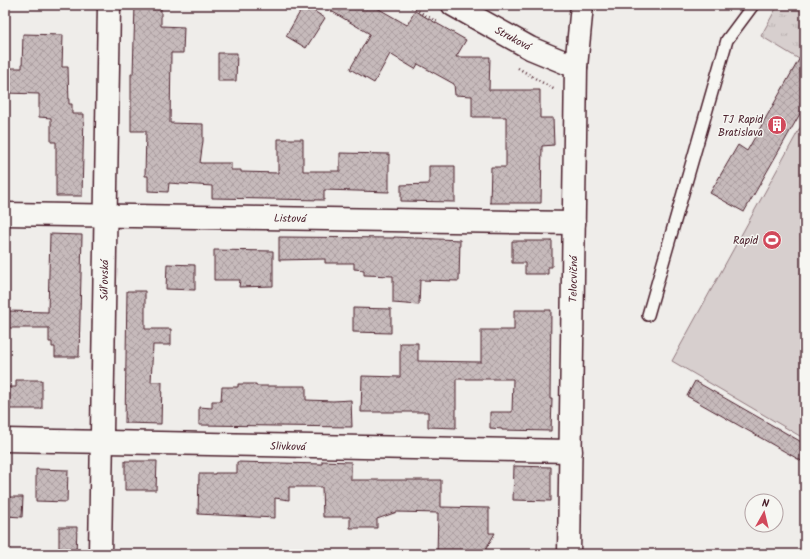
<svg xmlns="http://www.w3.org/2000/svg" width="810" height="559" font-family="Kalam,sans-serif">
	<defs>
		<pattern id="grass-tufts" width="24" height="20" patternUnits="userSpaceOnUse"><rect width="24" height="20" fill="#d7cfce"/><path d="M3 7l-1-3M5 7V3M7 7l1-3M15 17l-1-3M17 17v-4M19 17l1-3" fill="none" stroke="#bab1b1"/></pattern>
		<pattern id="building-cross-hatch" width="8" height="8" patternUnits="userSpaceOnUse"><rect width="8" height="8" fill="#c6babb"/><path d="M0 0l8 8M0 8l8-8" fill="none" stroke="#ac9fa1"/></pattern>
	</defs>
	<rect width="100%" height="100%" fill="#efedea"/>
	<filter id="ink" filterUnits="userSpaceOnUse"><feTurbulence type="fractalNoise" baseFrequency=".025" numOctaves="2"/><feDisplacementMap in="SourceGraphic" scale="8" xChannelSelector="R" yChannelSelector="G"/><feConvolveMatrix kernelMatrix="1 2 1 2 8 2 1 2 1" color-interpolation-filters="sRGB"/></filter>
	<g filter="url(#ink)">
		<!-- grass -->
		<path fill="url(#grass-tufts)" stroke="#90777c" d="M778,5H796L805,11V49L799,59L761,36Z"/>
		<!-- garden -->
		<path fill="#d7cfce" stroke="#90777c" d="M805,119V439L672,361Z"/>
		<!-- building -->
		<g fill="url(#building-cross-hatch)" stroke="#4a1f2b">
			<path d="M135,5H161V26L184,27L183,53H171L170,123L203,124V141L200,163H231V170H241V172L278,173V139H303V171H340V153L389,154V192L324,190V200L212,198V186L169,183L168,192L148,191V176H145L146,131H131V74H133Z"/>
			<path d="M304,5L325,18L306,48L286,36Z"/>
			<path d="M321,5H372L407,25L415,11L466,40L456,57H490L489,90H540V118H553L554,145L542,146L541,203H490L491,167H506V117H472V96L455,95L454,84L418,64L415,69L390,54L374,83L350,69L370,34Z"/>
			<path d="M23,34L63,35L62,67H68L69,104H72V114H84L82,196H56V142H51V118L39,117V94L5,93V68H22Z"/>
			<path d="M805,49V105L744,212L710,193L738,145L747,151Z"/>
			<path d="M218,53H237L236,81H218Z"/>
			<path d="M429,166H455V202L401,201V185L429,184Z"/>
			<path d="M50,234L82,235L79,357H55V347H52V342H49V328H7V311L48,312Z"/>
			<path d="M279,237L394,238V237L460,240L459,281L420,280L419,305L393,303V276L364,275V270L354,269V263H325V259L279,260Z"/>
			<path d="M512,241H552V267H548V274H525V263H512Z"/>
			<path d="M214,250L273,251V286L239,287L240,280H214Z"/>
			<path d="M167,264L195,265V290L166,289Z"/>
			<path d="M127,291H145V329H171V345H153L151,382H162L161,424L125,423Z"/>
			<path d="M353,308L391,309V333L353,332Z"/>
			<path d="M514,310H551L550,399H552L551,431L502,430V429L490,428V412H512L513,379H456V428L428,427V412H361L362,376L400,377V343H418V361L481,362V330H514Z"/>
			<path d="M16,380H42V409H5V387H16Z"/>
			<path d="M695,381L805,444V463L687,396Z"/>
			<path d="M238,384H256V386H306V400L333,401L351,400L352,427L199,425V407L212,408V401H221L222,387H238Z"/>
			<path d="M125,461H157L156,490H125Z"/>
			<path d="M322,461L351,462V480H441V507L489,508V533H495L483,554H437L438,513L397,512L377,519V528H350V517H323L322,487H289V500L275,498V518L198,514L199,474H215V473H237V462L322,464Z"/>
			<path d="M514,466L551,467V501L513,500Z"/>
			<path d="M36,469L68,470L67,502L36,501Z"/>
			<path d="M5,497H23L22,517L5,516Z"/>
			<path d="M59,527H77L76,554H59Z"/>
		</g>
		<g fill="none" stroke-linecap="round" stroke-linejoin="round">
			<defs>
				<path id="lane" d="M648,315L727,40L753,5"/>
				<g id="street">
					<path d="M453,5L530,48L576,67"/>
					<path d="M5,214L574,223"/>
					<path d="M5,440L571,451"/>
					<path d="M100,554L109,5"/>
					<path d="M569,554L576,67L582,5"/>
				</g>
			</defs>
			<!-- lane casing -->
			<use href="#lane" stroke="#4a1f2b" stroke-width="14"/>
			<!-- street casing -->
			<use href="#street" stroke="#4a1f2b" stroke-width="25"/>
			<!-- path -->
			<g stroke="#4a1f2b" stroke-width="2.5" stroke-dasharray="1 3" stroke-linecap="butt">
				<path d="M408,5L439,23"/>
				<path d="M518,68L555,90"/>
			</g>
			<!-- lane -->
			<use href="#lane" stroke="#f6f6f2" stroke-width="11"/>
			<!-- street -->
			<use href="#street" stroke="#f6f6f2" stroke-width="22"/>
		</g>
	</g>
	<!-- icons -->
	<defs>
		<symbol id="building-disc" viewBox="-11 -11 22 22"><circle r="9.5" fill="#d1495b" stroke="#f6f6f2"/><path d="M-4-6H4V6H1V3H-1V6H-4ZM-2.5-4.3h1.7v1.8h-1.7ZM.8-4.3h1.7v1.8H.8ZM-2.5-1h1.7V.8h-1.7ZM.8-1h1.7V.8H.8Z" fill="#fff"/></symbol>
		<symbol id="stadium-disc" viewBox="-11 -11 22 22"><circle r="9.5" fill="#d1495b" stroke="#f6f6f2"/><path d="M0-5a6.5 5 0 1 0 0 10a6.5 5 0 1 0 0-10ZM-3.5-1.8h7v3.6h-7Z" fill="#fff"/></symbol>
	</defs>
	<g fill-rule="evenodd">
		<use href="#building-disc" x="766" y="114" width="22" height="22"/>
		<use href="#stadium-disc" x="761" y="229" width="22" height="22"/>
	</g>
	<g text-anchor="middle" stroke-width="3" stroke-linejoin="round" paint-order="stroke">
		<!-- street labels -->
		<g font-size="11" fill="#4a1f2b" stroke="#f6f6f2">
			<text transform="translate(513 38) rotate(28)" y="4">Struková</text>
			<text transform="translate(290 218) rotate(1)" y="4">Listová</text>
			<text transform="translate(573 279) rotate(-89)" y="4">Telocvičná</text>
			<text transform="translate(104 280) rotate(-89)" y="4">Súľovská</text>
			<text transform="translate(288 446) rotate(1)" y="4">Slivková</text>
		</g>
		<!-- poi labels -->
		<g font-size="11" fill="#4a1f2b" stroke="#f6f6f2" text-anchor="end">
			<text x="763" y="123">TJ Rapid<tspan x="763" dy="13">Bratislava</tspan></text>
			<text x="758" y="244">Rapid</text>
		</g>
	</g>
	<!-- margin -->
	<rect width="810" height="559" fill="none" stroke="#f6f6f2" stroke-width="20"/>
	<rect x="10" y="10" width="790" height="539" fill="none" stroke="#4a1f2b" stroke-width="1.5" filter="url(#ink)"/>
	<!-- north arrow -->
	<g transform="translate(764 513) rotate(8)"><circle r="19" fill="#f6f6f2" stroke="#b1a0a2"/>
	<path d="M0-3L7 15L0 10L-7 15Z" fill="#d1495b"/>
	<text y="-6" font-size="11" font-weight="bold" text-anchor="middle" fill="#4a1f2b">N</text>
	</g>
</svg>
